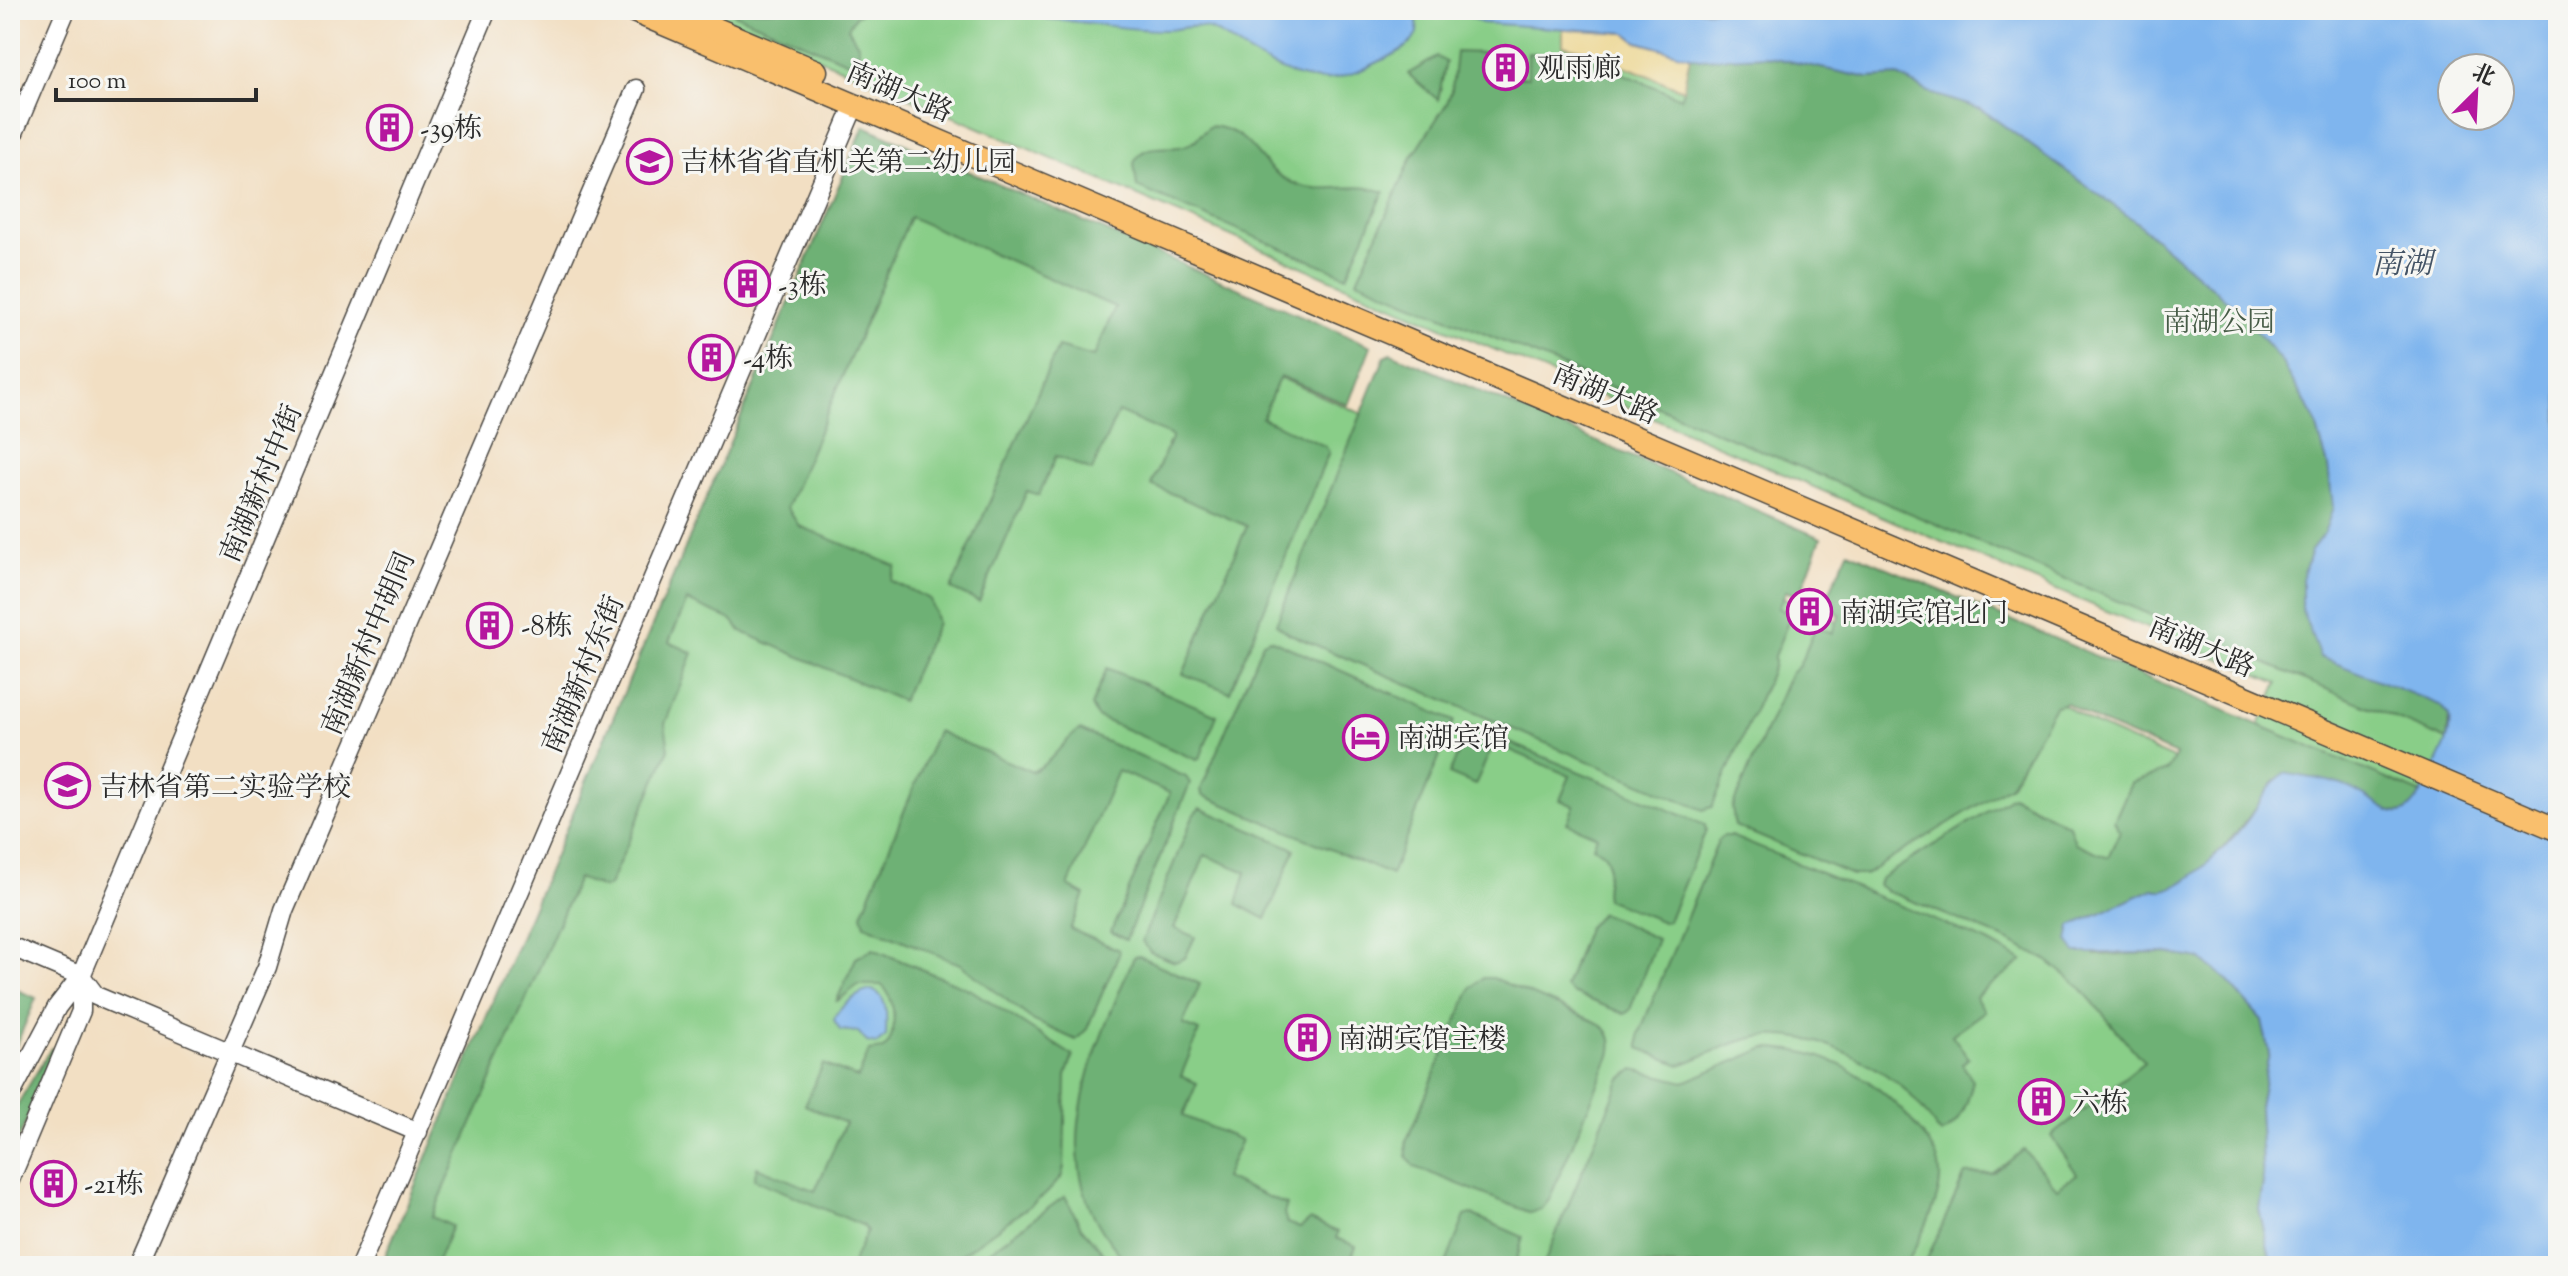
<svg xmlns="http://www.w3.org/2000/svg" width="2568" height="1276" font-family="'Sorts Mill Goudy','Noto Serif SC',serif">
	<rect width="100%" height="100%" fill="#f6f6f2"/>
	<filter id="ink" filterUnits="userSpaceOnUse"><feTurbulence type="fractalNoise" baseFrequency=".0125" numOctaves="2"/><feDisplacementMap in="SourceGraphic" scale="16" xChannelSelector="R" yChannelSelector="G"/><feConvolveMatrix kernelMatrix="1 2 1 2 8 2 1 2 1" color-interpolation-filters="sRGB"/></filter>
	<filter id="wash" filterUnits="userSpaceOnUse"><feTurbulence type="fractalNoise" baseFrequency=".006" numOctaves="4" result="noise"/><feDisplacementMap in="SourceGraphic" scale="32" xChannelSelector="R" yChannelSelector="G"/><feGaussianBlur stdDeviation="1.8" result="paint"/><feColorMatrix in="noise" values="0 0 0 0 0 0 0 0 0 0 0 0 0 0 0 0 0 1.4 0 .05"/><feComposite in="paint" operator="in"/></filter>
	<g filter="url(#wash)">
		<rect width="100%" height="100%" fill="#f2dfc3"/>
		<!-- green -->
		<path fill="#89ce88" stroke="#5a7c5a" stroke-width="2" fill-rule="evenodd" d="M706,10H2558V1266H381L839,185L1836,621L1906,629L2028,683L2096,725L2232,785L2278,683L1895,522ZM2452,68H2500V116H2452Z"/>
		<!-- forest -->
		<g fill="#6eb174" stroke="#4c6e50" stroke-width="2">
			<path d="M725,10H868L856,15L848,28L859,46L858,66Z"/>
			<path d="M1456,52L1485,53V76L1528,77V53L1584,57L1681,98L1690,56L1699,59L1765,56L1868,78L1898,76L1933,94L1981,109L2135,221L2241,312L2281,361L2314,417L2328,466L2334,508L2324,533L2311,550L2407,692L2440,705L2449,716L2447,740L1357,280L1412,157L1447,103L1452,89Z"/>
			<path d="M1437,57L1446,62L1438,100L1408,74Z"/>
			<path d="M864,126L1371,346L1348,405L1280,376L1262,418L1325,446L1329,452L1230,692L1183,674L1247,526L1151,485L1172,436L1118,412L1092,471L1056,456L1039,495L1027,491L979,602L951,589L1058,347L1094,357L1115,307L910,217L787,507L799,526L896,566L891,581L930,599L937,623L902,701L740,631L732,620L687,601L669,642L693,653L665,724L669,749L609,886L603,888L578,878L432,1217L452,1226L435,1266H381Z"/>
			<path d="M1210,126C1257,131 1253,166 1293,183C1323,196 1356,180 1384,192L1347,276L1137,187L1134,163C1144,138 1172,154 1191,143C1198,139 1203,131 1210,126Z"/>
			<path d="M1391,353L1821,538L1799,597L1786,591L1778,608L1791,615L1774,656V665L1712,807L1703,810L1290,634L1276,624L1385,356Z"/>
			<path d="M1848,551L2422,794C2402,838 2365,792 2338,784C2319,778 2295,780 2275,780C2257,808 2189,902 2153,889L2084,920L2095,955L2165,953L2201,959L2225,978L2262,1020L2269,1053L2259,1107L2263,1183L2259,1209L2272,1266H1924L1965,1174L1993,1173L2024,1150L2057,1188L2077,1174L2051,1136L2144,1062L2079,986L2048,961L2001,937L1885,890L1878,885L1880,879L2012,796L2069,825L2075,843L2108,857L2120,831L2114,821L2131,783L2167,771L2176,755L2099,722L2066,703L2055,706L2010,785L1865,875H1852L1735,826L1732,808L1791,672L1799,666L1816,626L1832,633L1840,614L1823,606Z"/>
			<path d="M1270,639L1454,721L1391,875L1202,795L1201,789L1263,642Z"/>
			<path d="M1107,668L1217,715L1200,758L1197,760L1097,717L1091,706Z"/>
			<path d="M1471,726L1705,825L1706,831L1668,921L1663,922L1606,899C1601,877 1621,859 1593,847L1597,836L1567,823L1574,806L1560,800L1570,776L1494,743L1475,785L1449,774Z"/>
			<path d="M1080,730L1186,777L1190,783L1126,940L1111,932L1170,793L1118,771L1068,886L1085,895L1070,929L1119,950V954L1087,1029L1076,1040L1034,1021L960,964L865,925L862,914L937,731L1032,772C1057,759 1061,741 1080,730Z"/>
			<path d="M1200,808L1295,849L1266,919L1237,904L1246,872L1205,855L1174,928L1195,937L1185,958L1175,962L1150,952L1142,941L1194,814Z"/>
			<path d="M1723,836H1731L1988,942L2023,961L1975,997L1985,1011L1952,1035L1969,1058L1962,1064L1973,1080C1969,1100 1961,1125 1941,1134C1929,1119 1917,1099 1902,1087C1863,1055 1800,1026 1749,1039C1724,1045 1703,1057 1680,1065L1639,1048V1034L1719,839Z"/>
			<path d="M1601,913L1657,939L1630,1010L1625,1014L1572,993L1565,987L1587,928Z"/>
			<path d="M873,949L971,990L1073,1056L1066,1076L1064,1167L1061,1178L1045,1195L945,1266H851L867,1231L862,1225L754,1179L757,1167L815,1191L845,1123L805,1105L823,1064L858,1078L869,1051L883,1049C898,1039 897,996 881,985H858L836,1002L856,958Z"/>
			<path d="M1139,956L1200,984L1183,1024L1199,1031L1181,1076L1197,1083L1183,1116L1241,1140L1224,1178L1287,1205L1284,1213L1287,1223L1300,1228L1310,1220L1338,1232L1336,1238L1356,1246L1348,1266H1131C1035,1171 1090,1061 1134,957Z"/>
			<path d="M1483,978H1493L1596,1022C1610,1029 1614,1041 1610,1056L1549,1200L1542,1209L1531,1213L1415,1167L1407,1157L1406,1142L1471,988Z"/>
			<path d="M10,987L36,998L10,1060Z"/>
			<path d="M51,1048L56,1051L10,1159V1117Z"/>
			<path d="M1766,1048C1830,1049 1880,1081 1919,1130C1931,1145 1941,1158 1940,1180C1938,1209 1918,1240 1906,1266H1543L1620,1080L1634,1069L1684,1082Z"/>
			<path d="M1065,1196L1081,1227L1115,1266H969Z"/>
			<path d="M1471,1214L1523,1237L1515,1266H1445L1465,1216Z"/>
		</g>
		<!-- sand -->
		<path fill="#eeda9e" stroke="#8c8264" stroke-width="2" d="M1563,28L1626,33L1638,42L1690,56L1683,90L1591,52L1563,45Z"/>
		<!-- water -->
		<g fill="#7fb5ee" stroke="#55708c" stroke-width="2" fill-rule="evenodd">
			<path d="M1032,10H1414C1422,32 1417,42 1396,53C1330,88 1311,90 1245,51C1233,44 1217,30 1203,27C1190,25 1180,29 1167,30C1128,31 1086,21 1046,19Z"/>
			<path d="M1457,10H2558V1266H2272L2259,1209L2263,1183L2259,1107L2269,1053L2262,1020L2225,978L2201,959L2165,953H2076L2068,940L2071,926L2153,889C2178,898 2226,847 2242,827C2257,810 2266,787 2284,773C2302,777 2322,778 2339,784C2388,799 2398,847 2432,773C2441,755 2452,737 2449,716L2440,705L2320,657L2302,610V579L2311,550L2324,533L2333,508L2328,466L2314,417L2281,361L2241,312L2135,221L1981,109L1933,94L1898,76L1868,78L1765,56L1699,59L1638,42L1626,33L1482,23ZM2452,68H2500V116H2452Z"/>
			<path d="M872,990C890,997 886,1020 886,1036L876,1044L867,1042L858,1032L840,1030L834,1020C837,1008 860,991 872,990Z"/>
		</g>
	</g>
	<g filter="url(#ink)">
		<g fill="none" stroke-linecap="round" stroke-linejoin="round">
			<defs>
				<g id="minor">
					<path d="M10,142L66,10"/>
					<path d="M10,946L81,976L96,996L418,1132"/>
					<path d="M10,1096L57,1007L81,976L487,10"/>
					<path d="M10,1180L81,1011V976"/>
					<path d="M137,1266L267,967L284,910L636,89"/>
					<path d="M360,1266L855,104"/>
				</g>
				<g id="major">
					<path d="M631,10L2558,830"/>
					<path d="M671,10L816,71"/>
				</g>
			</defs>
			<!-- minor casing -->
			<use href="#minor" stroke="#494642" stroke-width="21"/>
			<!-- major casing -->
			<use href="#major" stroke="#494642" stroke-width="25"/>
			<!-- minor -->
			<use href="#minor" stroke="#fff" stroke-width="18"/>
			<!-- major -->
			<use href="#major" stroke="#f9bf6d" stroke-width="22"/>
		</g>
	</g>
	<!-- icons -->
	<defs>
		<symbol id="building-ring" viewBox="-11 -11 22 22"><circle r="9.5" fill="#f6f6f2" stroke="#b5179e" stroke-width="1.5"/><path d="M-4-6H4V6H1V3H-1V6H-4ZM-2.5-4.3h1.7v1.8h-1.7ZM.8-4.3h1.7v1.8H.8ZM-2.5-1h1.7V.8h-1.7ZM.8-1h1.7V.8H.8Z" fill="#b5179e"/></symbol>
		<symbol id="school-ring" viewBox="-11 -11 22 22"><circle r="9.5" fill="#f6f6f2" stroke="#b5179e" stroke-width="1.5"/><path d="M0-5L7-2L0 1L-7-2ZM-4 1L0 2.5L4 1V4Q0 6-4 4Z" fill="#b5179e"/></symbol>
		<symbol id="hotel-ring" viewBox="-11 -11 22 22"><circle r="9.5" fill="#f6f6f2" stroke="#b5179e" stroke-width="1.5"/><path d="M-6-4.5h1.5V1H6V5H4.5V3h-9V5H-6ZM-4 0a1.8 1.8 0 1 1 3.6 0ZM.5 0V-2.5h3Q6-2.5 6 0Z" fill="#b5179e"/></symbol>
	</defs>
	<g fill-rule="evenodd">
		<use href="#building-ring" x="1480" y="42" width="51" height="51"/>
		<use href="#building-ring" x="364" y="102" width="51" height="51"/>
		<use href="#school-ring" x="624" y="136" width="51" height="51"/>
		<use href="#building-ring" x="722" y="258" width="51" height="51"/>
		<use href="#building-ring" x="686" y="332" width="51" height="51"/>
		<use href="#building-ring" x="1784" y="586" width="51" height="51"/>
		<use href="#building-ring" x="464" y="600" width="51" height="51"/>
		<use href="#hotel-ring" x="1340" y="712" width="51" height="51"/>
		<use href="#school-ring" x="42" y="760" width="51" height="51"/>
		<use href="#building-ring" x="1282" y="1012" width="51" height="51"/>
		<use href="#building-ring" x="2016" y="1076" width="51" height="51"/>
		<use href="#building-ring" x="28" y="1158" width="51" height="51"/>
	</g>
	<g text-anchor="middle" stroke-width="6" stroke-linejoin="round" paint-order="stroke">
		<!-- poi labels -->
		<g font-size="28" fill="#2b2b2b" stroke="#f6f6f2" text-anchor="start">
			<text x="1537" y="77">观雨廊</text>
			<text x="420" y="137">-39栋</text>
			<text x="680" y="171">吉林省省直机关第二幼儿园</text>
			<text x="778" y="294">-3栋</text>
			<text x="743" y="367">-4栋</text>
			<text x="1840" y="622">南湖宾馆北门</text>
			<text x="521" y="635">-8栋</text>
			<text x="1397" y="747">南湖宾馆</text>
			<text x="99" y="796">吉林省第二实验学校</text>
			<text x="1338" y="1048">南湖宾馆主楼</text>
			<text x="2072" y="1112">六栋</text>
			<text x="84" y="1193">-21栋</text>
		</g>
		<!-- street labels -->
		<g font-size="28" fill="#2b2b2b" stroke="#f6f6f2">
			<text transform="translate(900 91) rotate(23)" y="10">南湖大路</text>
			<text transform="translate(1606 393) rotate(23)" y="10">南湖大路</text>
			<text transform="translate(260 483) rotate(-67)" y="10">南湖新村中街</text>
			<text transform="translate(367 643) rotate(-67)" y="10">南湖新村中胡同</text>
			<text transform="translate(2202 646) rotate(23)" y="10">南湖大路</text>
			<text transform="translate(582 674) rotate(-67)" y="10">南湖新村东街</text>
		</g>
		<!-- park labels -->
		<g font-size="28" fill="#475c47" stroke="#f6f6f2">
			<text x="2219" y="331">南湖公园</text>
		</g>
		<!-- water labels -->
		<g font-size="30" font-style="italic" fill="#445466" stroke="#f6f6f2">
			<text x="2402" y="273">南湖</text>
		</g>
	</g>
	<!-- margin -->
	<rect width="2568" height="1276" fill="none" stroke="#f6f6f2" stroke-width="40"/>
	<!-- north arrow -->
	<g transform="translate(2476 92) rotate(24)"><circle r="38" fill="#f6f6f2" stroke="#a5a5a2" stroke-width="2"/>
	<path d="M0-6L14 30L0 20L-14 30Z" fill="#b5179e"/>
	<text y="-12" font-size="22" font-weight="bold" text-anchor="middle" fill="#2b2b2b">北</text>
	</g>
	<!-- scale -->
	<path d="M56 88v12h200v-12" fill="none" stroke="#2b2b2b" stroke-width="4"/>
	<text x="68" y="88" font-size="24" fill="#2b2b2b" stroke="#f6f6f2" stroke-width="6" paint-order="stroke">100 m</text>
</svg>
